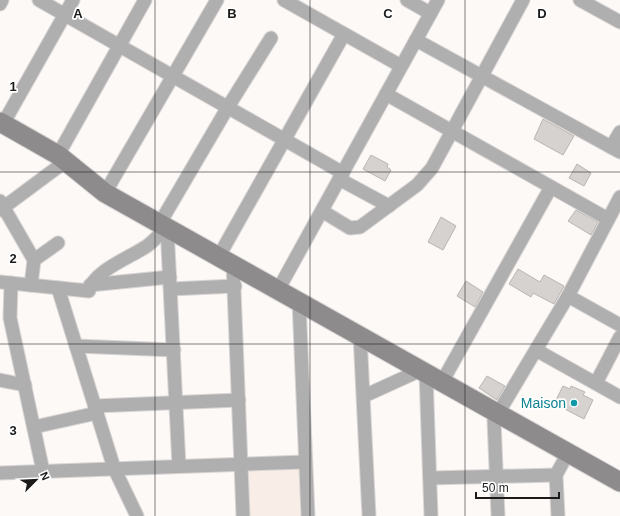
<svg xmlns="http://www.w3.org/2000/svg" width="620" height="516" font-family="Arial,sans-serif">
	<rect width="100%" height="100%" fill="#fcf9f7"/>
	<!-- built -->
	<path fill="#f8ede7" d="M299,469L301,516H250L248,471Z"/>
	<!-- building -->
	<g fill="#d5d2d0" stroke="#b8b5b3">
		<path d="M543,119L574,136L563,155L534,139Z"/>
		<path d="M371,155L388,164L387,167L391,170L385,181L363,169Z"/>
		<path d="M577,164L591,173L584,186L569,178Z"/>
		<path d="M576,210L598,222L591,235L568,221Z"/>
		<path d="M441,217L456,226L443,250L428,242Z"/>
		<path d="M518,269L540,282L544,275L564,286L554,304L533,293L531,297L509,284Z"/>
		<path d="M466,281L483,292L475,307L457,296Z"/>
		<path d="M487,376L505,386L497,400L479,388Z"/>
		<path d="M563,386L570,389L571,386L585,392L583,395L593,400L584,419L557,405L558,403L555,402Z"/>
	</g>
	<g fill="none" stroke-linecap="round" stroke-linejoin="round">
		<defs>
			<g id="street">
				<path d="M39,0L343,173"/>
				<path d="M284,0L401,66"/>
				<path d="M407,0L430,13"/>
				<path d="M580,0L620,22"/>
				<path d="M0,4L2,0"/>
				<path d="M416,40L620,152"/>
				<path d="M386,94L608,219"/>
				<path d="M3,124L73,0"/>
				<path d="M611,147L620,132"/>
				<path d="M58,155L145,0"/>
				<path d="M339,179L389,206"/>
				<path d="M105,193L217,0"/>
				<path d="M0,201L34,260L31,285"/>
				<path d="M0,210L66,161"/>
				<path d="M322,211L350,228L360,227L417,185L432,168L523,0"/>
				<path d="M160,223L228,107L271,38"/>
				<path d="M167,227L179,466"/>
				<path d="M219,256L344,34"/>
				<path d="M34,260L58,243"/>
				<path d="M233,264L243,516"/>
				<path d="M0,282L89,291C93,271 131,257 147,246C154,241 160,234 167,227"/>
				<path d="M11,283L10,318L43,471"/>
				<path d="M90,285L170,277"/>
				<path d="M58,288L114,468L137,516"/>
				<path d="M171,289L235,286"/>
				<path d="M278,290L438,0"/>
				<path d="M568,296L620,325"/>
				<path d="M299,301L308,516"/>
				<path d="M360,335L369,516"/>
				<path d="M76,346L174,350"/>
				<path d="M536,350L620,397"/>
				<path d="M426,373L431,516"/>
				<path d="M0,380L25,385"/>
				<path d="M442,382L551,187"/>
				<path d="M596,383L620,337"/>
				<path d="M364,396L421,370"/>
				<path d="M95,406L239,400"/>
				<path d="M34,427L97,413"/>
				<path d="M0,473L305,462"/>
				<path d="M430,478L556,475"/>
				<path d="M498,516L494,420L568,296L620,197"/>
				<path d="M558,516L556,475L568,453"/>
			</g>
			<path id="secondary" d="M0,122L58,155L105,193L620,482"/>
		</defs>
		<!-- street casing -->
		<use href="#street" stroke="#d8d5d4" stroke-width="15"/>
		<!-- secondary casing -->
		<use href="#secondary" stroke="#d8d5d4" stroke-width="21"/>
		<!-- street -->
		<use href="#street" stroke="#b0afaf" stroke-width="13"/>
		<!-- secondary -->
		<use href="#secondary" stroke="#8d8b8c" stroke-width="19"/>
	</g>
	<!-- grid -->
	<path fill="none" stroke="#1c1b1a" stroke-width="1" stroke-opacity="0.55" d="M155,0V516M310,0V516M465,0V516M0,172H620M0,344H620"/>
	<!-- markers -->
	<circle fill="#0f9aa8" stroke="#fff" stroke-width="1.5" cx="574" cy="403" r="4"/>
	<g text-anchor="middle" stroke-width="3.5" stroke-linejoin="round" paint-order="stroke">
		<!-- culture labels -->
		<g font-size="14" fill="#0d838f" stroke="#fff" text-anchor="end">
			<text x="566" y="408">Maison</text>
		</g>
	</g>
	<g font-size="13" text-anchor="middle" font-weight="bold" fill="#1c1b1a" stroke="#fff" stroke-width="3.5" stroke-linejoin="round" paint-order="stroke">
		<text x="78" y="18">A</text>
		<text x="232" y="18">B</text>
		<text x="388" y="18">C</text>
		<text x="542" y="18">D</text>
		<text x="13" y="91">1</text>
		<text x="13" y="263">2</text>
		<text x="13" y="435">3</text>
	</g>
	<!-- north arrow -->
	<g transform="translate(36 480) rotate(66)" stroke="#ffffff" stroke-width="3" paint-order="stroke">
	<path d="M0-3L7 15L0 10L-7 15Z" fill="#1c1b1a"/>
	<text y="-6" font-size="11" font-weight="bold" text-anchor="middle" fill="#1c1b1a">N</text>
	</g>
	<!-- scale -->
	<path d="M476 492v6h83v-6" fill="none" stroke="#1c1b1a" stroke-width="2"/>
	<text x="482" y="492" font-size="12" fill="#1c1b1a" stroke="#ffffff" stroke-width="3" paint-order="stroke">50 m</text>
</svg>
